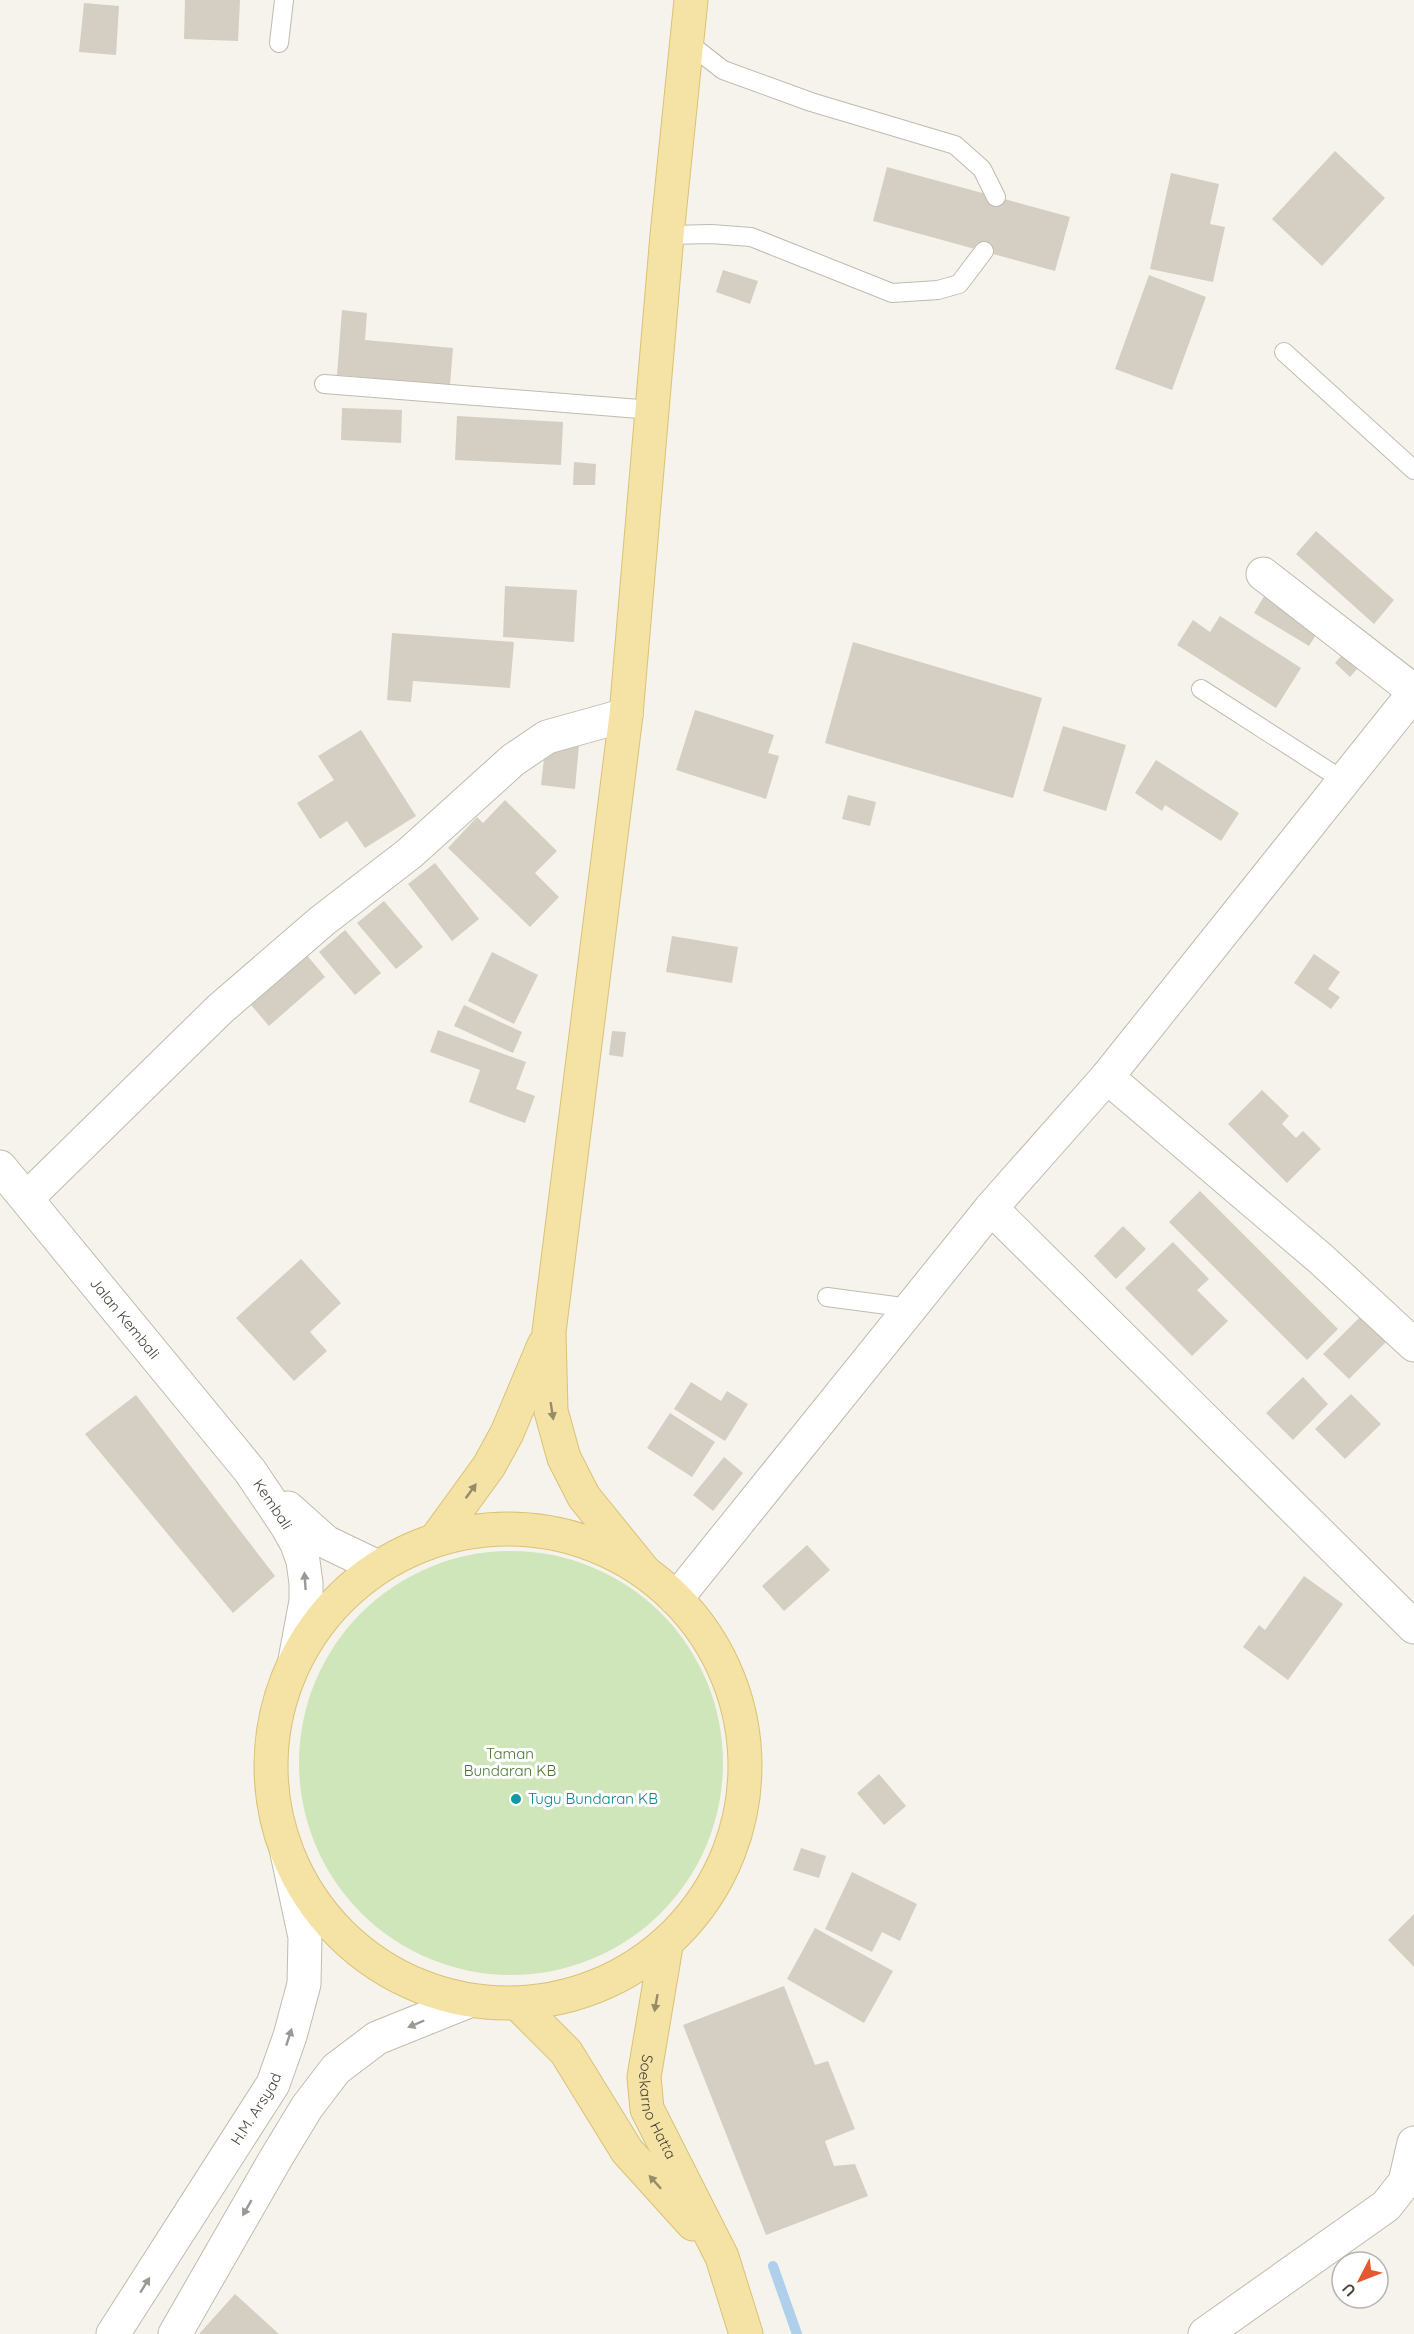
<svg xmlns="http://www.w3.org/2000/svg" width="1414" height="2334" font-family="Quicksand,sans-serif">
	<rect width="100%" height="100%" fill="#f5f3ec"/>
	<!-- green -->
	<circle fill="#cfe5ba" cx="511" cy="1763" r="212"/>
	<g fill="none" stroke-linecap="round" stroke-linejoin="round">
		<!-- stream -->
		<path stroke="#afcfeb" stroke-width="10" d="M773,2266L797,2334"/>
	</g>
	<!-- building -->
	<g fill="#d5cfc3">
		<path d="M185,0H240L238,41L184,39Z"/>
		<path d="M84,3L119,6L116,55L79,52Z"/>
		<path d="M1335,151L1385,198L1322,266L1272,219Z"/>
		<path d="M887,167L1070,217L1055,271L873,221Z"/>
		<path d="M1171,173L1219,184L1210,224L1225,227L1213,282L1150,269Z"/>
		<path d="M723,270L758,281L750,304L716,292Z"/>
		<path d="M1149,275L1206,297L1172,390L1115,369Z"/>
		<path d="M342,310L367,313L365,340L453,348L450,385L337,375Z"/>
		<path d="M342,408L402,410L401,443L341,440Z"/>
		<path d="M457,416L563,422L561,465L455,460Z"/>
		<path d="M574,462L596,464L595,485H573Z"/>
		<path d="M1316,531L1394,600L1374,624L1296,554Z"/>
		<path d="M505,586L577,590L574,642L503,637Z"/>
		<path d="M1269,588L1324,622L1309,646L1254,613Z"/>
		<path d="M1220,616L1301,668L1276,708L1177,645L1193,620L1210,632Z"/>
		<path d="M392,633L514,642L510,688L413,681L411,702L387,700Z"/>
		<path d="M853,642L1042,698L1013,798L825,743Z"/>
		<path d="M1350,646L1365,660L1350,677L1335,663Z"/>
		<path d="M695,710L774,735L768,753L779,756L766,799L676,770Z"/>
		<path d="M1063,726L1126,745L1106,811L1043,791Z"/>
		<path d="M361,730L416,816L365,848L347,821L320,839L297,803L334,780L318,756Z"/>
		<path d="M546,741L579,745L575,789L541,785Z"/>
		<path d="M1156,760L1239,813L1221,841L1165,805L1162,811L1135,793Z"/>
		<path d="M848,795L876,802L870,826L842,819Z"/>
		<path d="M505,800L557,851L535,873L559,897L530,927L448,848L477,817L483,823Z"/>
		<path d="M435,863L479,919L452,941L408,884Z"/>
		<path d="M384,901L423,947L396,969L357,923Z"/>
		<path d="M345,930L381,973L355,995L319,952Z"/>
		<path d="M672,936L738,947L732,983L666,972Z"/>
		<path d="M301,948L325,977L269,1026L244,997Z"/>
		<path d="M492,952L538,975L514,1024L468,1001Z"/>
		<path d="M1314,954L1340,972L1328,989L1340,997L1331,1009L1294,983Z"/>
		<path d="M464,1005L522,1032L513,1053L454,1026Z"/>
		<path d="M438,1030L526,1062L516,1089L535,1096L525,1123L469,1102L480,1070L430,1052Z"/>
		<path d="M612,1031L626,1032L623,1057L609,1055Z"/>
		<path d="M1262,1090L1289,1116L1282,1124L1296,1138L1303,1131L1321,1149L1287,1183L1228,1124Z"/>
		<path d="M1200,1191L1338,1329L1307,1360L1169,1222Z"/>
		<path d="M1123,1226L1146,1249L1116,1279L1094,1256Z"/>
		<path d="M1173,1242L1209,1279L1197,1290L1228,1321L1192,1356L1125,1288Z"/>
		<path d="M301,1259L341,1303L310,1332L327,1351L294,1381L236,1318Z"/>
		<path d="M1370,1307L1396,1332L1349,1379L1323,1354Z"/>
		<path d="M1303,1377L1328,1404L1293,1440L1266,1413Z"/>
		<path d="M691,1382L721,1401L727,1391L748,1404L725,1441L674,1409Z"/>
		<path d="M1351,1394L1381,1424L1345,1459L1315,1429Z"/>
		<path d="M136,1395L275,1576L233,1613L85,1434Z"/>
		<path d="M670,1413L715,1442L692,1477L647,1448Z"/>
		<path d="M724,1457L743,1473L713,1511L693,1495Z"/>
		<path d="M807,1545L830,1570L784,1611L762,1586Z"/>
		<path d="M1304,1576L1343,1604L1288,1680L1243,1647L1259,1625L1265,1630Z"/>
		<path d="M879,1774L906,1806L884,1825L857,1793Z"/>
		<path d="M801,1848L826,1856L819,1878L793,1870Z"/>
		<path d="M852,1872L917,1904L900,1941L882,1932L872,1952L825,1929Z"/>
		<path d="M1414,1914V1967L1388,1940Z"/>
		<path d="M815,1928L893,1971L864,2023L787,1979Z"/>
		<path d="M784,1986L815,2065L828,2061L855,2129L825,2141L834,2166L855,2164L868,2196L766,2235L683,2025Z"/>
		<path d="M235,2294L279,2334H199Z"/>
	</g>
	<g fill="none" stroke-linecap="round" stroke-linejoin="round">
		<defs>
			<g id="service">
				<path d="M687,42L723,70L811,102L955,145L982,169L996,197"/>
				<path d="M279,43L284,0"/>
				<path d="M667,235L711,234L751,237L892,293L938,290L959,284L984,251"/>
				<path d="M1284,352L1414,470"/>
				<path d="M324,384L652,410"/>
				<path d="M1201,689L1344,781"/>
				<path d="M827,1297L910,1308"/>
			</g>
			<g id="minor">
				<path d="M1263,574L1414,691"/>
				<path d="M1107,1077L1321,1259L1414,1345"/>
				<path d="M27,1198L220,1009L322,921L410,853L513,760L547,737L626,715"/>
				<path d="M991,1208L1414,1627"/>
				<path d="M676,1599L991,1208L1107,1077L1414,693"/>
				<path d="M1205,2334L1386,2206L1405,2182L1414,2143"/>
			</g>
			<g id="tertiary">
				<path id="s1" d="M0,1167L250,1471L287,1526L297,1544L303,1561L306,1583V1601L295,1660"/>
				<path d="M288,1508L326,1542L378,1567"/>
				<path id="s2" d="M113,2334L273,2084L290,2036L304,1984L305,1937L287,1853"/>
				<path d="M175,2334L276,2158L307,2107L336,2069L377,2038L469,2001"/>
			</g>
			<g id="primary">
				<circle cx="508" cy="1766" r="237"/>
				<path d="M436,1539L489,1466L507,1433L544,1345"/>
				<path d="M644,1571L584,1497L564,1458L551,1411L549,1332L626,715L667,235L691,0"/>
				<path id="s3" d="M666,1946L644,2077L647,2109L722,2257L746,2334"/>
				<path d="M519,2005L566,2052L627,2151L693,2224"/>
			</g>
		</defs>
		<!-- service casing -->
		<use href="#service" stroke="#c0bbb0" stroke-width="20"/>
		<!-- minor casing -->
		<use href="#minor" stroke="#c0bbb0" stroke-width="35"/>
		<!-- tertiary casing -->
		<use href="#tertiary" stroke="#c0bbb0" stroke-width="35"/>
		<!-- primary casing -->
		<use href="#primary" stroke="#dac275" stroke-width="35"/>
		<!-- service -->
		<use href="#service" stroke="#fff" stroke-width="18"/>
		<!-- minor -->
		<use href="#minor" stroke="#fff" stroke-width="33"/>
		<!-- tertiary -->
		<use href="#tertiary" stroke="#fff" stroke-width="33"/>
		<!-- primary -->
		<use href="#primary" stroke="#f5e3a5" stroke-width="33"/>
	</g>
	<!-- one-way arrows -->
	<defs><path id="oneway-solid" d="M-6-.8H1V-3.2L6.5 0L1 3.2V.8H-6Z" transform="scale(1.5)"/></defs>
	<g fill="#968c6a">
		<use href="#oneway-solid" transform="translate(552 1411) rotate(81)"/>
		<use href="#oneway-solid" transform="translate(471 1491) rotate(-54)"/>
		<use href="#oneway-solid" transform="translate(656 2003) rotate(100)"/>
		<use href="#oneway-solid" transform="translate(655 2182) rotate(-132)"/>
	</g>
	<g fill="#9b9893">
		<use href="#oneway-solid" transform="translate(305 1581) rotate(-94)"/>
		<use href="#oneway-solid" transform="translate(416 2024) rotate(157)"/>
		<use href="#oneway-solid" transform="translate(289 2037) rotate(-72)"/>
		<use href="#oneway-solid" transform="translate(247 2208) rotate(120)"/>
		<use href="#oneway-solid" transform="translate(145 2285) rotate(-58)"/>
	</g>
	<!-- markers -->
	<circle fill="#0f9aa8" stroke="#fff" stroke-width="2" cx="516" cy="1799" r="6"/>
	<g text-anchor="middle" stroke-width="6" stroke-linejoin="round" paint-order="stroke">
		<!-- street labels -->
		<g font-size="15" fill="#49443a" stroke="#fff">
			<text dy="5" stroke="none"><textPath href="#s1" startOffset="196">Jalan Kembali</textPath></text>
			<text dy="5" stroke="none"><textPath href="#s1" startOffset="434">Kembali</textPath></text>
			<text dy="5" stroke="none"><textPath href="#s3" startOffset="165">Soekarno Hatta</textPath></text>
			<text dy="5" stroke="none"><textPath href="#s2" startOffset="267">H.M. Arsyad</textPath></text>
		</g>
		<!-- park labels -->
		<g font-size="15" fill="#487632" stroke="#fff">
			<text x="510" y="1759">Taman<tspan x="510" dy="17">Bundaran KB</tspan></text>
		</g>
		<!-- culture labels -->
		<g font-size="15" fill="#0d838f" stroke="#fff" text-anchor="start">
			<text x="528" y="1804">Tugu Bundaran KB</text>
		</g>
	</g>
	<!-- north arrow -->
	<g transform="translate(1360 2280) rotate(228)"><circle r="28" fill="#ffffff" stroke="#b6b4b0" stroke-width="1.5"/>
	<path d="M0-4.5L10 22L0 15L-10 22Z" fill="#e65832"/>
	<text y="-9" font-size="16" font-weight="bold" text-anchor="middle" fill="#49443a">U</text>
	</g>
</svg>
